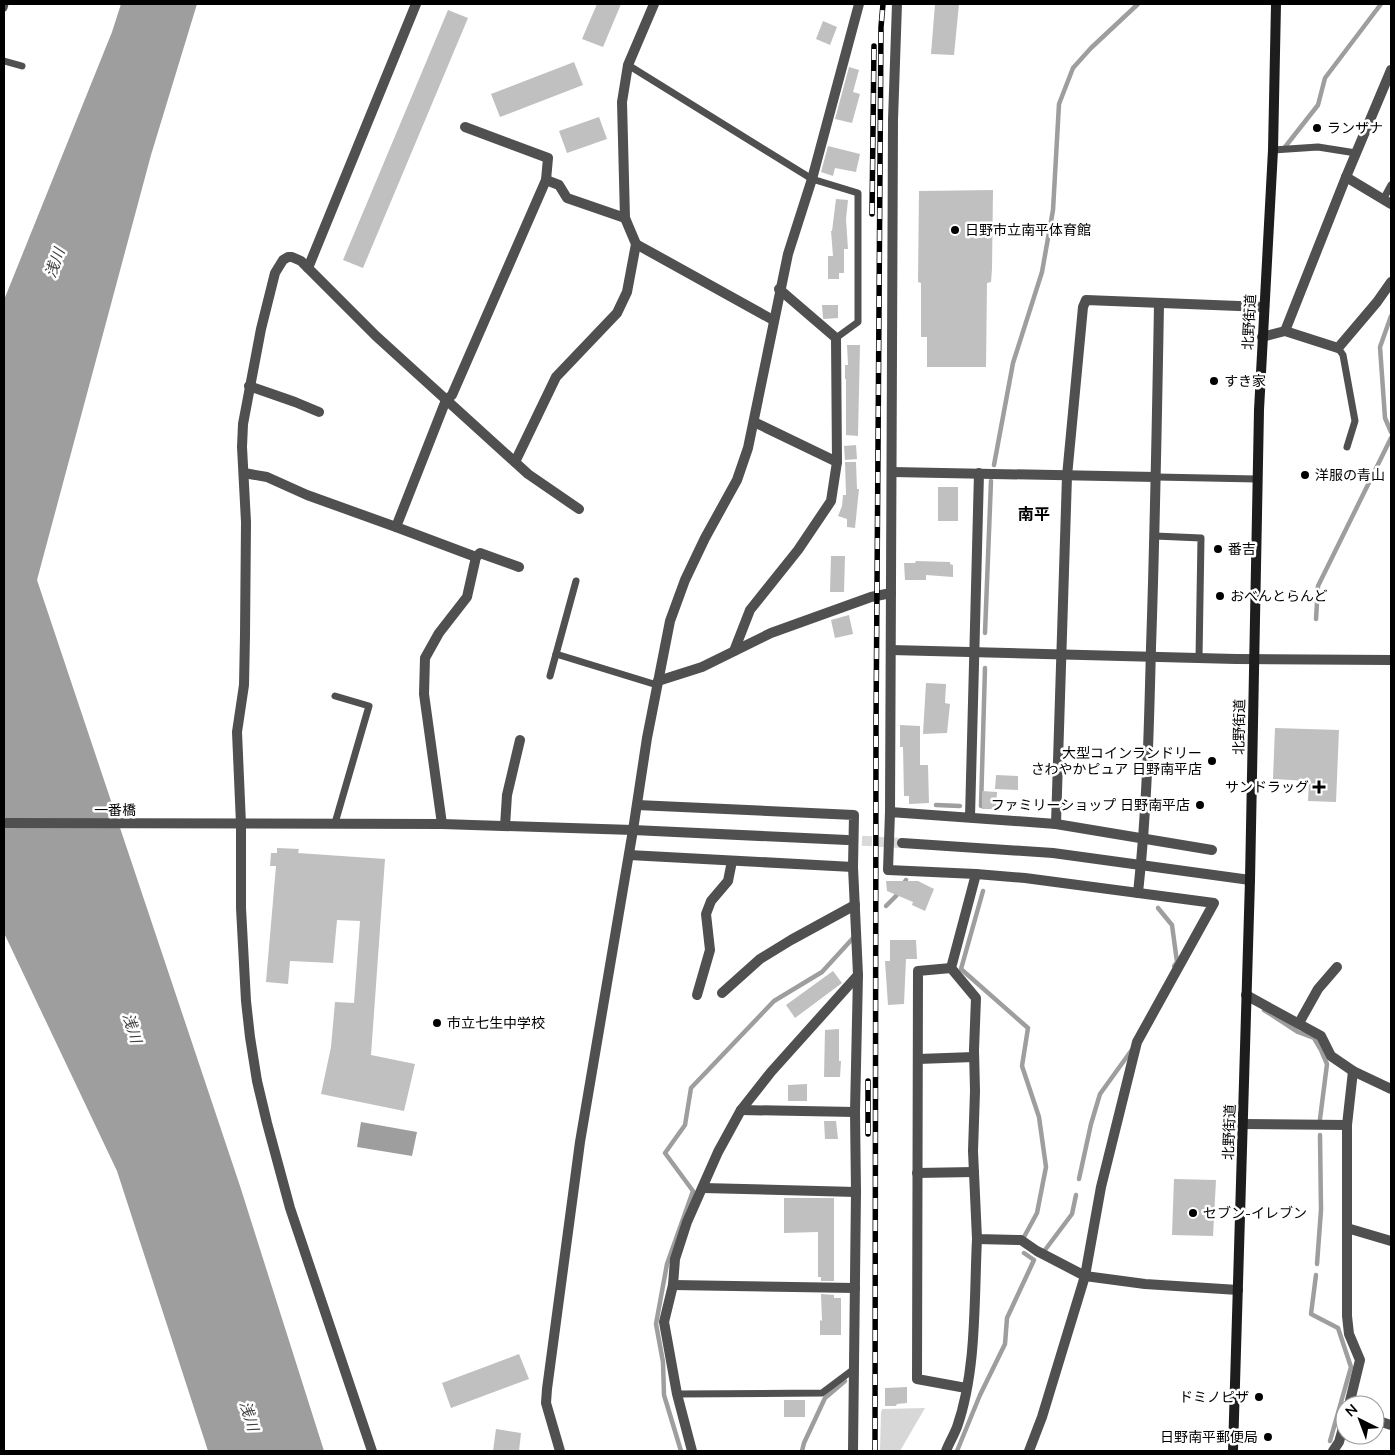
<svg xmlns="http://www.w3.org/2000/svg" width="1395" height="1455" font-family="Mulish,'Noto Sans JP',sans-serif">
	<rect width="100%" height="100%" fill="#fff"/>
	<!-- green -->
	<path fill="#d7d7d7" d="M925,1408L900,1451H880L881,1413L882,1409Z"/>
	<!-- water -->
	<g fill="#9e9e9e">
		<path d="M121,4H197L151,155L37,580L240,1186L324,1451H208L117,1171L4,933V300L112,32Z"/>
		<path d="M361,1122L417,1132L412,1156L357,1147Z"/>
	</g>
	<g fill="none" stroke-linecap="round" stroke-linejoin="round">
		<!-- stream -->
		<g stroke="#9e9e9e" stroke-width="4.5">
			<path d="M1285,147L1318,105L1325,78L1381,4"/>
			<path d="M1391,316L1380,347L1385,418L1391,432"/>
			<path d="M994,465L1013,363L1042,272L1053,210L1059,104L1073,68L1091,48L1138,4"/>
			<path d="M1316,619L1318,586L1391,438"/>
			<path d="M985,633L991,481"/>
			<path d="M936,805L960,806"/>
			<path d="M981,806L985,668"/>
			<path d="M983,891L961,969L1028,1028L1022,1066L1039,1117L1046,1167L1037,1213L1024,1237"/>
			<path d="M886,906L896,896L906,880"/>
			<path d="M1158,908L1172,925L1177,962L1174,966"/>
			<path d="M1264,1010L1298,1032L1314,1038L1321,1050L1327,1064L1320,1119"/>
			<path d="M1079,1179L1091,1124L1100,1094L1131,1051"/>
			<path d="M1045,1250L1072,1214L1076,1195"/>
			<path d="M1317,1264L1321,1210L1320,1135"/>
			<path d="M1316,1275L1311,1314L1338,1328L1351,1367L1330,1441"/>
			<path d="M681,1451L664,1395L663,1362L656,1324L667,1264L693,1191L665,1153L685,1125L691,1088L774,1001L822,972L854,937"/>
			<path d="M802,1451L804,1443L825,1398L845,1381"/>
			<path d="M957,1451L980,1395L1005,1344L1007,1318L1034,1260L1024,1253"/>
		</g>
	</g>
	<!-- building -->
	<g fill="#c0c0c0">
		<path d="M597,4H621L603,47L582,39Z"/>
		<path d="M935,4H959L954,55L931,54Z"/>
		<path d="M448,10L468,18L363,268L343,260Z"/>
		<path d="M823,21L837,27L830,45L816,39Z"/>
		<path d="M574,62L583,85L500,117L491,94Z"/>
		<path d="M849,67L859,70L853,92L860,94L852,123L835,119Z"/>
		<path d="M599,117L607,139L567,153L559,131Z"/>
		<path d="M828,146L860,154L856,172L835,168L833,176L821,172Z"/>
		<path d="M993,190L992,269L991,282L987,283L986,367H927V337H921V283L918,282L919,191Z"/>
		<path d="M836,199L848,200L846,219L848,249H844V273H839V279H828V256H833L831,231H832Z"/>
		<path d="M822,305H838V318L824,319L823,318Z"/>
		<path d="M847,345H860L858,436L846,435V379H845V365H848Z"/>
		<path d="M856,445L857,459L845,460L844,446Z"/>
		<path d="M845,462H856L857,489H859L855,528L847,527V519L838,516L842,506L843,495H846Z"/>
		<rect x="938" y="487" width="20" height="34"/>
		<path d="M831,556H845L844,592H830Z"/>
		<path d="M916,561L950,562V564L953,565V577L926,575V580H905L904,563H915Z"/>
		<path d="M849,615L853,634L835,638L831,620Z"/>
		<path d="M926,683L946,684L945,703L950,704L947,733L923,734Z"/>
		<path d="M900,725L920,726V765H928L929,803L909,804V796H904L903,747H900Z"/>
		<path d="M1275,728L1339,730L1336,802L1308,801L1309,781L1273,779Z"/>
		<path d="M996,775L1018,776V790L995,789Z"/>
		<path d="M982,791L997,792L996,809H982Z"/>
		<path d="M277,848L299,849L298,853L385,859L371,1055L415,1064L404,1111L321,1094L331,1047L335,1002L354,1003L360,921L337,920L333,963L290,961L288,984L266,982L276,866H270L271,853H277Z"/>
		<path d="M886,881H918L934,889L925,911L912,905L913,902L887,891Z"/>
		<path d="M890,940H916L917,959H906L904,1004L888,1005L885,961H890Z"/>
		<path d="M833,971L842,983L795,1018L786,1005Z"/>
		<path d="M839,1029V1061H841L840,1077H824L825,1030Z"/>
		<path d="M807,1084V1101H788V1085Z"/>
		<path d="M824,1121H836L838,1139H825Z"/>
		<path d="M1174,1179L1216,1180L1213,1236L1172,1235Z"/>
		<path d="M784,1198H834V1281H821V1277H818V1232L784,1233Z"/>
		<path d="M821,1294L834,1295V1298H841V1335H820V1320L822,1321Z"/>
		<path d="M519,1354L529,1379L451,1408L442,1383Z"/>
		<path d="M907,1387V1403L897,1404L896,1406H885V1388Z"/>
		<rect x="784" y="1400" width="21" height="17"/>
		<path d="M496,1429L521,1433L519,1451H493Z"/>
	</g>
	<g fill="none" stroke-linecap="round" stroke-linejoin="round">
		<!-- tertiary-tunnel -->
		<path stroke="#d9d9d9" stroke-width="10" stroke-dasharray="10 5" stroke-linecap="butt" d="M847,840L902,843"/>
		<!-- service -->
		<g stroke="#505050" stroke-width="7">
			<path d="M4,8L5,4"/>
			<path d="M4,61L22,66"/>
			<path d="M628,65L812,179L858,193V322L836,338"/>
			<path d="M1273,150L1318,147L1356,153"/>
			<path d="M1384,198L1391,185"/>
			<path d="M1338,348L1343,355L1355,421L1347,447"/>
			<path d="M1156,477L1257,479"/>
			<path d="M1155,536L1201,538L1199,658"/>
			<path d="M556,654L657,685"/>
			<path d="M550,676L576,581"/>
			<path d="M335,696L369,706L335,823"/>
			<path d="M677,1394L822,1393L854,1369"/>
		</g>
		<!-- minor -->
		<g stroke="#505050" stroke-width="10">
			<path d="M416,4L308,268L376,336L528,474L579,509"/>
			<path d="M465,127L548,158L546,180"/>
			<path d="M1346,177L1391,204"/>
			<path d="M636,244L773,320"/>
			<path d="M308,268L301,261L292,257H288L283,260L275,273L261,329L243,424L242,447L246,522L245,635L244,685L237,732L241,824V908L246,1001L250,1037L257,1081L267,1123L290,1208L372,1451"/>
			<path d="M1285,331L1346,177L1391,70"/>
			<path d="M1262,337L1285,331L1338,348L1377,302L1391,282"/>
			<path d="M249,386L295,402L319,412"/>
			<path d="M754,422L837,462"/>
			<path d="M515,462L556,377L617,313L627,292L636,244L625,218"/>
			<path d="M892,472L1156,477"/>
			<path d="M244,473L267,477L307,495L396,527"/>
			<path d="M476,557L480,553L519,567"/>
			<path d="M734,651L750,610L798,550L831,501L837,462L836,338L779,289"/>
			<path d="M658,681L702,667L771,633L871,597L891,593"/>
			<path d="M637,805L854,815L853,867L858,975L855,1112L856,1192L853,1451"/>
			<path d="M890,812L893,120L897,4"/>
			<path d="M970,817L979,473"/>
			<path d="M442,824L424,694L425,658L439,633L467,597L476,557L396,527L446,400L452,395L546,180L559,185L567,198L625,218L622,102L628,65L654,4"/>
			<path d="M1056,824L1067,476L1083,307L1086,300L1264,307"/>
			<path d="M505,826L507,795L520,740"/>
			<path d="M629,855L853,867"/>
			<path d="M976,874L951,968L976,998L974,1050L975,1091L973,1151L977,1239L1021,1240L1037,1251L1085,1276L1145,1284L1238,1290"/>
			<path d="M1138,893C1147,811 1149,729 1151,647C1155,533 1157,418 1159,304"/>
			<path d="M951,968L918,971L917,1379L966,1388"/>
			<path d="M722,993L760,959L791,940L855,905"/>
			<path d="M697,995L710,950L706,914L711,901L728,881L732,861"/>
			<path d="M1246,995L1321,1036L1331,1056L1353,1071L1391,1089"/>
			<path d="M1299,1023L1318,989L1337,967"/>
			<path d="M918,1059L974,1057"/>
			<path d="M741,1110L855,1112"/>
			<path d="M1243,1124L1347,1125"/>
			<path d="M917,1173L974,1172"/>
			<path d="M703,1188L856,1192"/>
			<path d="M1347,1228L1391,1241"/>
			<path d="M673,1285L855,1288"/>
			<path d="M1349,1405L1360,1360L1349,1334L1347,1316V1125L1353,1071"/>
			<path d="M1375,1420L1391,1425"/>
			<path d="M560,1451L546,1403L547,1389L580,1142L633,830L647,738L670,621L685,580L705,538L737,480L748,448L788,254L812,179L859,4"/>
			<path d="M692,1451L677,1394L664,1322L673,1285L675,1259L687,1222L718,1152L741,1110L771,1072L858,975"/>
			<path d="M946,1451C949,1443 954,1435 957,1427C977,1370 974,1299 977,1239"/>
			<path d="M1029,1451L1042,1417L1085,1276L1101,1187L1137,1042L1214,903L1025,878L976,874L888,870L890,812L1056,824L1212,850"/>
			<path d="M1333,1451L1339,1442L1345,1421"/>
		</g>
		<!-- tertiary -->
		<g stroke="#505050" stroke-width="10">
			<path d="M891,650L1236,659L1391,660"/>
			<path d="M4,823L442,824L633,830L847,840"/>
			<path d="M902,843L1053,853L1250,880"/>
		</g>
		<!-- secondary -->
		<path stroke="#1d1d1d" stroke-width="10" d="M1233,1451L1250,880L1259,410L1273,150L1276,4"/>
		<defs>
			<g id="rail">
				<path d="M872,214L874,46"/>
				<path d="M868,1134V1081"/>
				<path d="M875,1451L876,728L881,27L883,4"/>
			</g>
		</defs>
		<!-- rail casing -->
		<use href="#rail" stroke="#000" stroke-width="5.5"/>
		<!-- rail -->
		<use href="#rail" stroke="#fff" stroke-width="4" stroke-dasharray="11" stroke-linecap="butt"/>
	</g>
	<!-- markers -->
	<g fill="#000" stroke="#fff" stroke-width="2">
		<circle cx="1317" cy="128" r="5"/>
		<circle cx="955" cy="230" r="5"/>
		<circle cx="1214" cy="381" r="5"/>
		<circle cx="1305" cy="475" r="5"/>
		<circle cx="1218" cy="549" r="5"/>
		<circle cx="1220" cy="596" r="5"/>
		<circle cx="1212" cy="761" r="5"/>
		<path d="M1316.5 779.5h5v5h5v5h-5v5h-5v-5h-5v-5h5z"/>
		<circle cx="1200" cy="805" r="5"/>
		<circle cx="437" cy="1023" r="5"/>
		<circle cx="1193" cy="1213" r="5"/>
		<circle cx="1259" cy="1397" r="5"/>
		<circle cx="1268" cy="1437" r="5"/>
	</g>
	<g text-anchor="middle" stroke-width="5" stroke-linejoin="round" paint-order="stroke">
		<!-- poi labels -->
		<g font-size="14" fill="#000" stroke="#fff" text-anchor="start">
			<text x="1327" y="133">ランザナ</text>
			<text x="965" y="235">日野市立南平体育館</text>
			<text x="1224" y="386">すき家</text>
			<text x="1315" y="480">洋服の青山</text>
			<text x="1228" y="554">番吉</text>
			<text x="1230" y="601">おべんとらんど</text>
			<text x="1202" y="758" text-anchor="end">大型コインランドリー<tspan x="1202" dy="16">さわやかピュア 日野南平店</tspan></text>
			<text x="1309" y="792" text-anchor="end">サンドラッグ</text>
			<text x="1190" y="810" text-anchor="end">ファミリーショップ 日野南平店</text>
			<text x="447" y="1028">市立七生中学校</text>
			<text x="1203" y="1218">セブン-イレブン</text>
			<text x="1249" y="1402" text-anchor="end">ドミノピザ</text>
			<text x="1258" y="1442" text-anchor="end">日野南平郵便局</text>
		</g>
		<!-- street labels -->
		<g font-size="14" fill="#000" stroke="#fff">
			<text transform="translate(1249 322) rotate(-87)" y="5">北野街道</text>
			<text transform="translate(1239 727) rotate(-89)" y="5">北野街道</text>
			<text x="115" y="815">一番橋</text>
			<text transform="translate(1229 1132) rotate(-88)" y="5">北野街道</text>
		</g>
		<!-- water labels -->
		<g font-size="15" font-style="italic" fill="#3f3f3f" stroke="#fff">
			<text transform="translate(55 263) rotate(-71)" y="5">浅川</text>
			<text transform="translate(132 1028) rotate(73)" y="5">浅川</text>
			<text transform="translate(249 1416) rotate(73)" y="5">浅川</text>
		</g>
		<!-- quarter labels -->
		<g font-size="16" font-weight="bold" fill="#000" stroke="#fff">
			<text x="1034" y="520">南平</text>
		</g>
	</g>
	<!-- border -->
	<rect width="1395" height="1455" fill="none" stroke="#000000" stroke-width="10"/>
	<!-- north arrow -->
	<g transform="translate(1360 1420) rotate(318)"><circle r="24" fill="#ffffff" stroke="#999999"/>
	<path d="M0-4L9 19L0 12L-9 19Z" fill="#000000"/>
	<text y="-8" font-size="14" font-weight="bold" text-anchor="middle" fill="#000000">N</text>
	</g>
</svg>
